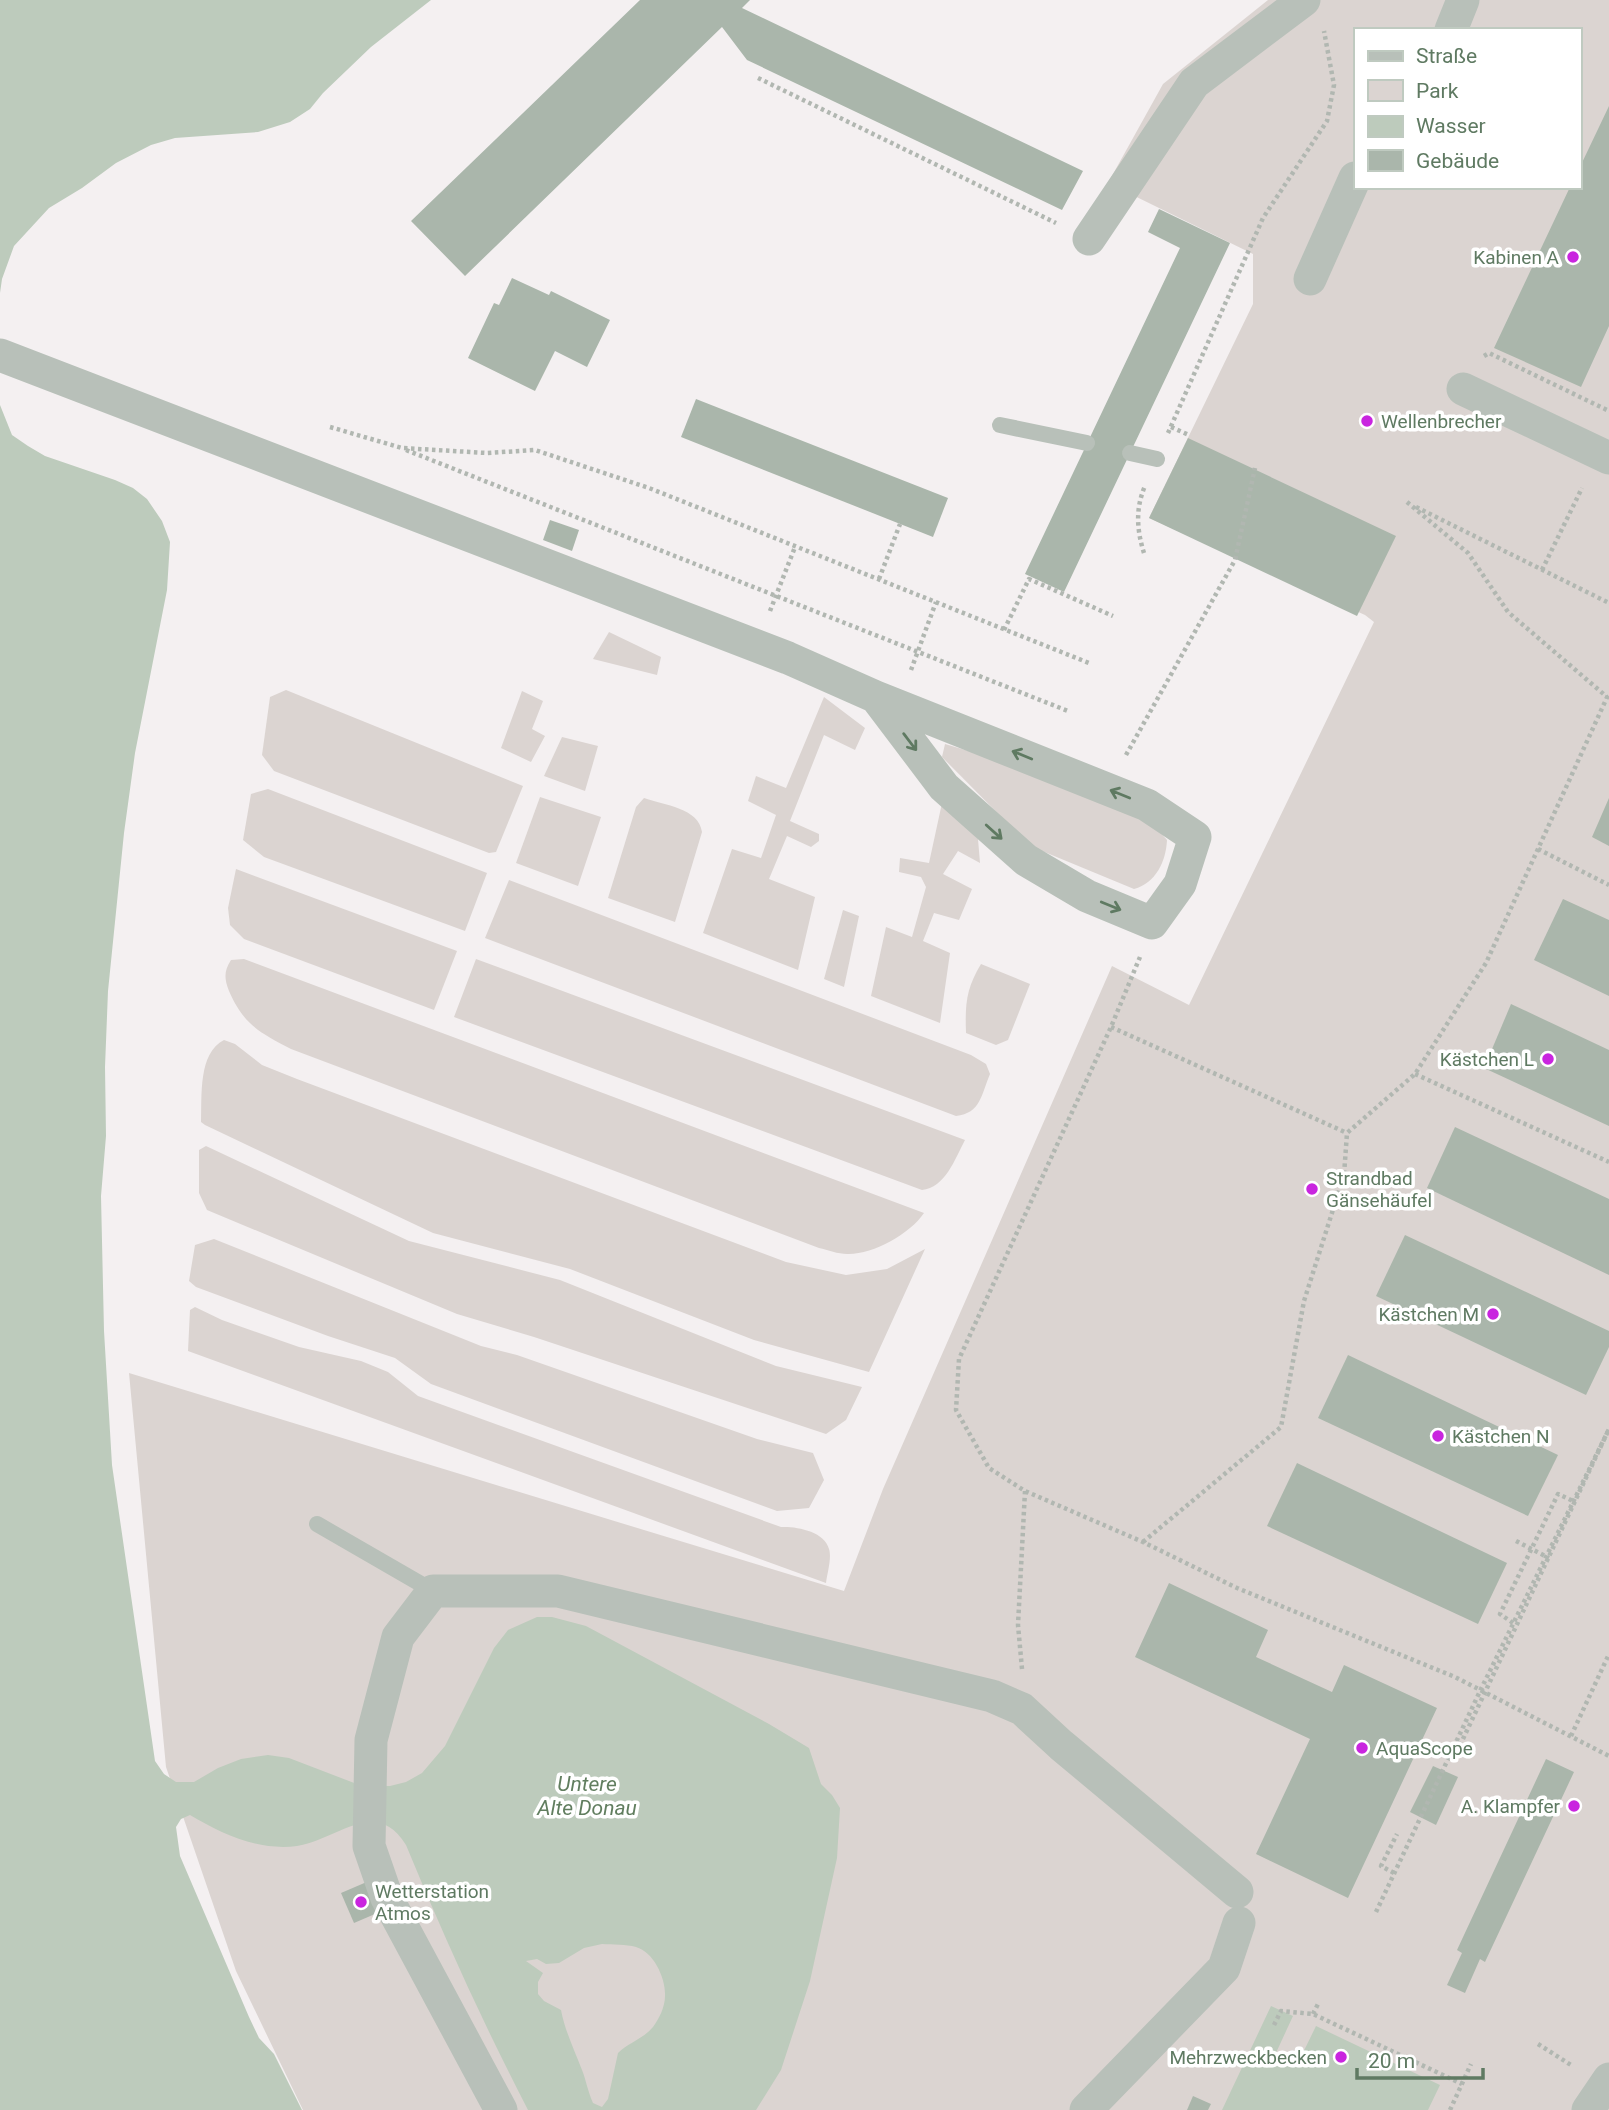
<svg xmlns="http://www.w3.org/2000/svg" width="1609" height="2110" font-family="Roboto,sans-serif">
	<rect width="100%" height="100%" fill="#f4f0f1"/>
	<!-- green -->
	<g fill="#dbd4d1" fill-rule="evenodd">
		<path d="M1268,0H1609V2110H303L236,1971L166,1767L129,1373L844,1591L883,1489L1112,966L1189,1005L1374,622L1365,615L1149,518L1253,304V254L1108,183L1163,84ZM1355,30H1579V187H1355Z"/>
		<path d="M609,632L661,657L657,675L593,659Z"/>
		<path d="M286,690L523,786L496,852L489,853L274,771L262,755L270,697Z"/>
		<path d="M522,691L543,701L532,729L545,736L531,762L501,748Z"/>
		<path d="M824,697L865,728L855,750L824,735L790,821L819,834V841L811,847L787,836L769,879L815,897L798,970L703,933L732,849L761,858L776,815L748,801L756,776L786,788Z"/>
		<path d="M562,737L598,746L585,791L544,776Z"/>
		<path d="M945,744L972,752L1151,822L1167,840C1166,861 1156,883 1134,889L1030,846L942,757Z"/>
		<path d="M268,789L487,873L465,931L264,857L243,840L251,794Z"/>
		<path d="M540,797L601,817L578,886L516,863Z"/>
		<path d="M644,798C664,805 699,808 702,832L675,922L608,898L636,807Z"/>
		<path d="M942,803L978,839L980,863L958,851L943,874L972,889L959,920L934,913L923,941L950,953L940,1023L871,996L886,927L912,937L926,887L921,877L899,872L900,858L929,863Z"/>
		<path d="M236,869L457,951L434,1010L244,939L230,925L228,908Z"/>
		<path d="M509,880L971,1055L986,1064L990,1074C981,1095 981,1113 956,1116L485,938Z"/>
		<path d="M843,910L859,916L844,987L824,979Z"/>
		<path d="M244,959L924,1213C910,1234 872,1255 847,1254C838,1254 828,1250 819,1248L291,1049C259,1032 244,1025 229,991C224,978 224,971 231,960Z"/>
		<path d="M476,959L965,1140C955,1159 945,1188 922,1190L454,1017Z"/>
		<path d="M981,964L1030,984L1008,1040L996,1045L966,1033C965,1004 966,989 981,964Z"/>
		<path d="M224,1040L235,1044L262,1065L297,1079L786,1262L846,1275L887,1269L925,1249L869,1372L754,1340L570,1269L433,1233L205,1125L201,1122C202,1096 198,1053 224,1040Z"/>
		<path d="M206,1146L409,1241L560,1280L776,1366L862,1387L846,1420L826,1434L534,1337L457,1314L207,1210L199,1193V1150Z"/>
		<path d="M214,1239L481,1346L517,1355L757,1439L813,1453L824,1480L809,1508L777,1511L431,1384L395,1358L328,1336L196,1287L189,1281L195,1245Z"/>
		<path d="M195,1307L222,1320L299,1347L361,1361L388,1372L418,1396L781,1527C795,1526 825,1531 829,1549C832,1558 827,1574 826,1583L188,1351L190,1310Z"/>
	</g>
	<!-- water -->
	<g fill="#bdcbbc" fill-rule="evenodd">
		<path d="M0,0H431L371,47L323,93L310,109L290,122L258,132L175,138L151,145L116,163L82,188L49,208L14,246L2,279L0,293Z"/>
		<path d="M0,405L12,435L28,446L45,456L115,480L133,488L147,499L162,521L170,542L167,590L135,753L124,833L108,991L105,1067L106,1136L101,1196L104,1331L112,1465L155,1761L164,1774L176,1782H194L218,1768L241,1759L268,1755L289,1758L362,1786H390L406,1782L422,1773L445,1746L494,1648L508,1630L537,1617H552L586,1626L769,1724L809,1748L821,1784L832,1795L840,1808L837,1858L810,1981L781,2070L756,2110H528C483,2023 443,1935 406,1845C375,1796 338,1840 297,1846C258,1851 222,1834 190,1815L181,1819L176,1827L180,1856L249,2017L259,2038L274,2054L302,2110H0ZM602,1944C613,1945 626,1944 636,1947C654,1952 666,1979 665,1996C665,2007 659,2019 653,2027C643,2039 628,2043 618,2053L608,2099L602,2107L593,2103C588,2092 586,2080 582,2070C574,2049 565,2031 561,2010L544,2001L538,1994V1982L543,1973L526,1961L537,1959L546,1964L559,1963L584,1948Z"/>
		<path d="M1271,2006L1293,2016L1275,2055L1282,2059L1280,2063L1287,2066L1289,2062L1297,2065L1316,2026L1440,2085L1428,2110H1222Z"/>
	</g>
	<!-- building -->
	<g fill="#aab6ab">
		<path d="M640,0H750L742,8L1083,171L1062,210L747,60L722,27L465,276L411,221Z"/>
		<path d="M1609,106V326L1581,387L1494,348L1570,187H1579V169Z"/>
		<path d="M1159,209L1230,243L1064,592L1025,574L1180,248L1148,232Z"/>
		<path d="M512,278L549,295L551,291L610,320L587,367L555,351L535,391L468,358L494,303L499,305Z"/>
		<path d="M696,399L948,498L933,537L681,437Z"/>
		<path d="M1188,438L1396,536L1357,616L1149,518Z"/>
		<path d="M550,520L579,530L572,551L543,540Z"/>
		<path d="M1609,798V846L1592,837Z"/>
		<path d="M1563,899L1609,920V996L1534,960Z"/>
		<path d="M1511,1004L1609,1050V1126L1484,1068Z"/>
		<path d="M1455,1127L1609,1199V1275L1427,1188Z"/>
		<path d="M1405,1235L1609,1331V1347L1586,1395L1376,1296Z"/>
		<path d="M1348,1355L1558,1455L1528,1516L1318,1418Z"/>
		<path d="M1297,1463L1507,1563L1478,1624L1267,1526Z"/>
		<path d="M1169,1583L1268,1630L1256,1657L1332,1692L1344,1665L1437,1708L1348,1898L1256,1854L1310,1739L1135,1657Z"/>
		<path d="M1546,1759L1574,1772L1485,1962L1480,1959L1465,1993L1447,1985L1462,1953L1457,1950Z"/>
		<path d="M1433,1766L1458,1777L1436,1825L1410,1812Z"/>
		<path d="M369,1881L382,1911L354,1923L341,1893Z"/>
		<path d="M1193,2096L1211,2104L1208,2110H1187Z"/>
	</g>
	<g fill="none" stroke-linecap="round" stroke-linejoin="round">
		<!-- path -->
		<g stroke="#b1b7b1" stroke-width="4.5" stroke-dasharray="3.5 3.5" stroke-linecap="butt">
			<path d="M758,78L1056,223"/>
			<path d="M1484,356L1489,353L1609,411"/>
			<path d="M330,427L402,448L487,453L535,450L649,488L1089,663"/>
			<path d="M1171,427L1189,435"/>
			<path d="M1168,433L1263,218L1327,121L1334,85L1324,31"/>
			<path d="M406,450L1068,711"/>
			<path d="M1407,502L1468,553L1508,612L1607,697"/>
			<path d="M1416,507L1609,603"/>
			<path d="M1144,553C1137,531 1135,509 1145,486"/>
			<path d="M1542,570L1582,488"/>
			<path d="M879,579L900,524"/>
			<path d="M770,611L795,547"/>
			<path d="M1004,630L1029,579L1113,616"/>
			<path d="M911,670L936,602"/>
			<path d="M1126,755L1235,560L1255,468"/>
			<path d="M1538,849L1609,885"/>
			<path d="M1140,957L1111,1027L959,1359L956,1410L989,1468L1025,1491L1143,1542L1237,1588L1455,1677L1609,1756"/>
			<path d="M1111,1027L1347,1133"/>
			<path d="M1415,1074L1609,1162"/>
			<path d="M1143,1542L1281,1427L1304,1301L1344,1175L1347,1133L1415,1074L1486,963L1609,693"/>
			<path d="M1513,1623L1500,1614L1558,1494L1573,1501"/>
			<path d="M1022,1669L1018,1625L1025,1491"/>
			<path d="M1571,1736L1609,1654"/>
			<path d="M1394,1873L1381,1866L1397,1834"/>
			<path d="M1376,1912L1481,1689L1609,1429"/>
			<path d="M1313,2014L1319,2002"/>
			<path d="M1274,2025L1281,2011L1313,2014L1462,2084"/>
			<path d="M1538,2044L1571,2065"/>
			<path d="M1450,2110L1471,2064"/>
		</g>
		<!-- lane -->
		<g stroke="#b8c0b9" stroke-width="16">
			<path d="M1000,425L1087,443"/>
			<path d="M1130,453L1157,459"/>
			<path d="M317,1524L433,1591"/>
		</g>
		<!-- street -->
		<g stroke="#b8c0b9" stroke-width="33">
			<path d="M1451,30L1463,0"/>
			<path d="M1089,239L1194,83L1304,0"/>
			<path d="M1310,279L1355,178"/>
			<path d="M0,355L788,658L876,697L1147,805L1195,837L1180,884L1152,923L1087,896L1026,860L944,787L876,697"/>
			<path d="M1463,389L1609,458"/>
			<path d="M501,2110L387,1898L369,1846L371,1740L398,1637L433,1591H558L992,1696L1022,1709L1061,1745L1237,1892"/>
			<path d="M1086,2110L1224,1968L1239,1923"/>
			<path d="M1588,2110L1609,2079"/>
		</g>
		<!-- path-bridge -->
		<g stroke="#b1b7b1" stroke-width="4.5" stroke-dasharray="3.5 3.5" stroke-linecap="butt">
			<path d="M1516,1541L1549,1558"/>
			<path d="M1454,1758L1609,1429"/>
		</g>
	</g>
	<!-- one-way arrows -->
	<defs><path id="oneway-shaft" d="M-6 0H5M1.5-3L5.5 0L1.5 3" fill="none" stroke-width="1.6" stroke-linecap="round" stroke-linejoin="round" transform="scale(1.75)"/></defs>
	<g stroke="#5f7a62">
		<use href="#oneway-shaft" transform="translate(910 742) rotate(53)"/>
		<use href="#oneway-shaft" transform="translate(1022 755) rotate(-158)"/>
		<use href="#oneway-shaft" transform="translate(1120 794) rotate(-158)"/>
		<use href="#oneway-shaft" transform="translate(994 832) rotate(42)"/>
		<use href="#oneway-shaft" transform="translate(1111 906) rotate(22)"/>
	</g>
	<!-- markers -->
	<g fill="#c925df" stroke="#fff" stroke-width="2.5">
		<circle cx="1573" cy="257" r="7"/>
		<circle cx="1367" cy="421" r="7"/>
		<circle cx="1548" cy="1059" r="7"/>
		<circle cx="1312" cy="1189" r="7"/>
		<circle cx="1493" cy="1314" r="7"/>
		<circle cx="1438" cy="1436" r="7"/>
		<circle cx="1362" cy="1748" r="7"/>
		<circle cx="1574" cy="1806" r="7"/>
		<circle cx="361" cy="1902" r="7"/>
		<circle cx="1341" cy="2057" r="7"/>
	</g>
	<g text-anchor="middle" stroke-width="7" stroke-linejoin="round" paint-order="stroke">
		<!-- poi labels -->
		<g font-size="19" fill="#5f7a62" stroke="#fff" text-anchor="end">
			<text x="1559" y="264">Kabinen A</text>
			<text x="1381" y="428" text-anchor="start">Wellenbrecher</text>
			<text x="1534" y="1066">Kästchen L</text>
			<text x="1326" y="1185" text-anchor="start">Strandbad<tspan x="1326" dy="22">Gänsehäufel</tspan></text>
			<text x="1479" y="1321">Kästchen M</text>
			<text x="1452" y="1443" text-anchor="start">Kästchen N</text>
			<text x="1376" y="1755" text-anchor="start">AquaScope</text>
			<text x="1560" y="1813">A. Klampfer</text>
			<text x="375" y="1898" text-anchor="start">Wetterstation<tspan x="375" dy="22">Atmos</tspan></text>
			<text x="1327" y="2064">Mehrzweckbecken</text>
		</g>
		<!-- water labels -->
		<g font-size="21" font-style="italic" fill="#617e5f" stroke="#fff">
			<text x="587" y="1791">Untere<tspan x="587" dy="24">Alte Donau</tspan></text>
		</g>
	</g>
	<!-- legend -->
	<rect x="1354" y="28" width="228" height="161" fill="#ffffff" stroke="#bfcac0" stroke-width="2"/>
	<rect x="1368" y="51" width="35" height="10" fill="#b8c0b9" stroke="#bfcac0" stroke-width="2"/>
	<text x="1416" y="63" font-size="21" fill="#5f7a62">Straße</text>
	<rect x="1368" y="80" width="35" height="21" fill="#dbd4d1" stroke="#bfcac0" stroke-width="2"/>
	<text x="1416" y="98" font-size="21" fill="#5f7a62">Park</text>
	<rect x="1368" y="116" width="35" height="21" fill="#bdcbbc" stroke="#bfcac0" stroke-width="2"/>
	<text x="1416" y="133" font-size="21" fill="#5f7a62">Wasser</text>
	<rect x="1368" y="150" width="35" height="21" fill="#aab6ab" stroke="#bfcac0" stroke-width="2"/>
	<text x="1416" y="168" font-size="21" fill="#5f7a62">Gebäude</text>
	<!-- scale -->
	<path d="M1357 2068v10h126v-10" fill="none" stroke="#5f7a62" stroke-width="3.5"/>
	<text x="1368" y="2068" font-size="21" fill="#5f7a62" stroke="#ffffff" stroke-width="5" paint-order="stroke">20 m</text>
</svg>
